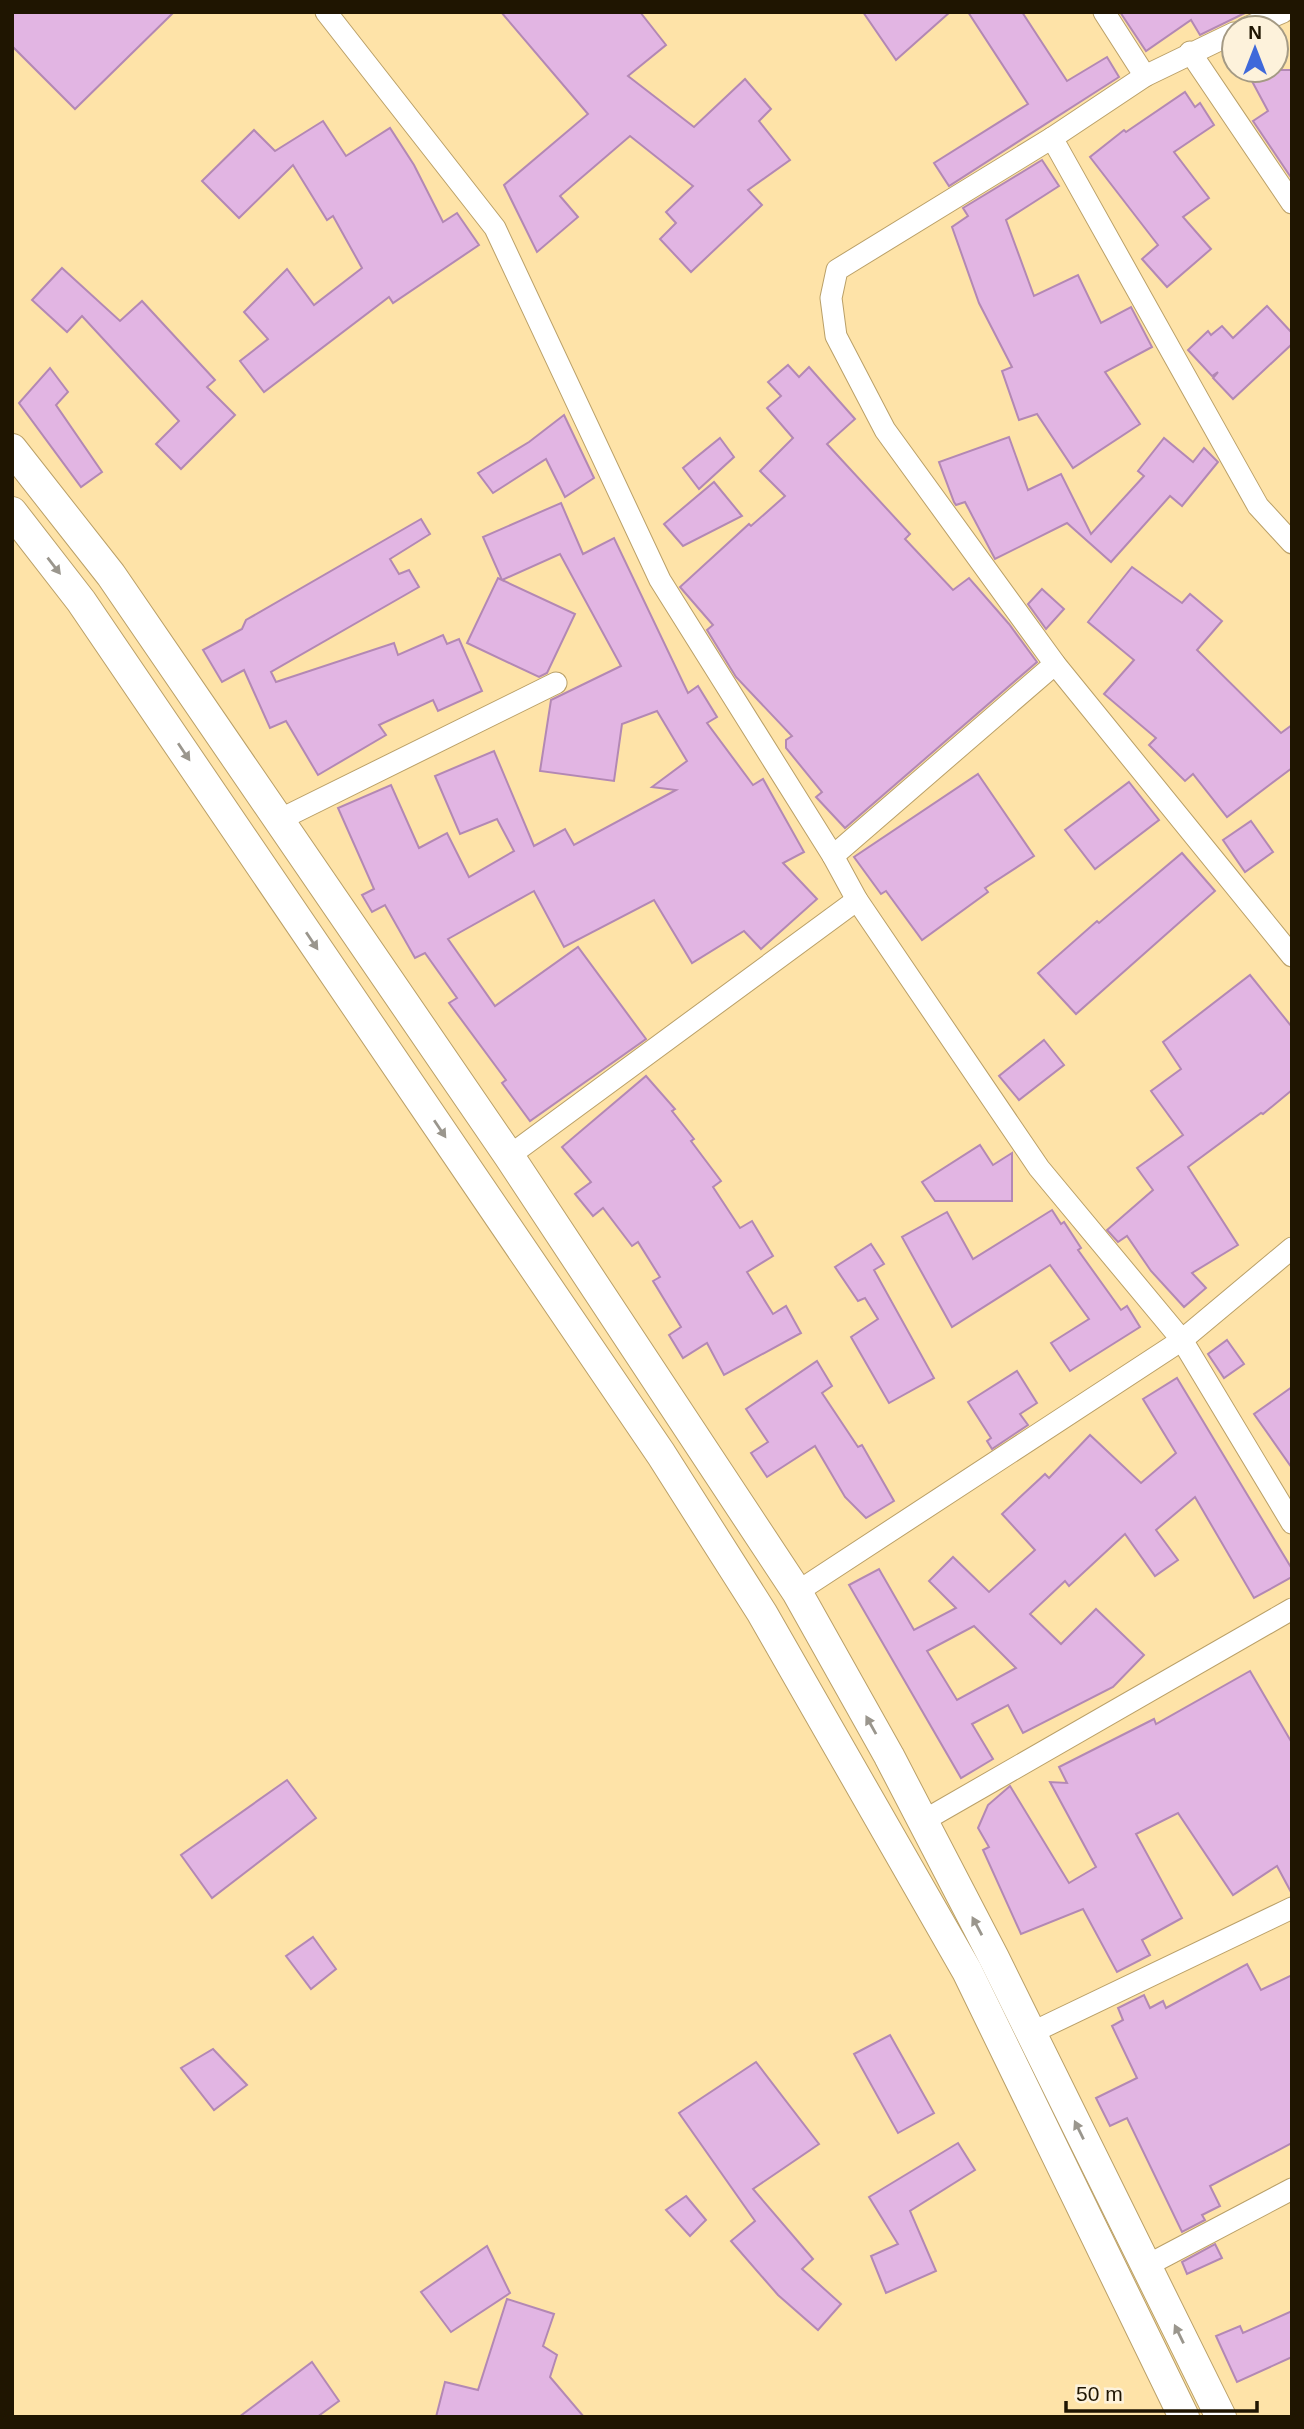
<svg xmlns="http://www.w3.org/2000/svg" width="1304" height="2429" font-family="Helvetica,sans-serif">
	<rect width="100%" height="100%" fill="#fee3a8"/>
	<!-- building -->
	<g fill="#e2b5e3" stroke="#b388b4" stroke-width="2" fill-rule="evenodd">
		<path d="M12,12H174L75,109L12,46Z"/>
		<path d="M501,12H640L666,45L628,76L694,127L745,79L771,109L759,121L790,160L748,190L762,205L691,272L660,239L676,223L666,212L693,186L630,136L560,196L578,217L537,252L504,185L588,114Z"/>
		<path d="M863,12H950L896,60Z"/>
		<path d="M968,12H1022L1067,81L1107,57L1119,77L949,186L934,163L1028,104Z"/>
		<path d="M1120,12H1247L1200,35L1191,20L1146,51Z"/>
		<path d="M1246,70H1292V179L1253,121L1268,111Z"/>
		<path d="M1185,92L1195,107L1200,103L1214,125L1174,152L1209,198L1183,217L1211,249L1167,287L1142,259L1158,245L1090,157L1124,130L1126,132Z"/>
		<path d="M323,121L346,156L390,128L414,165L443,222L457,213L479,245L393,303L389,297L264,392L240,361L268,339L244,312L287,269L314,305L362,268L333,216L327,220L293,165L239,218L202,181L254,130L275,151Z"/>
		<path d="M1042,160L1059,186L1006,220L1034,296L1078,275L1101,323L1131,307L1152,347L1105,372L1140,424L1073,468L1037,414L1019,420L1002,371L1012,367L979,303L952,227L968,216L963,208Z"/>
		<path d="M62,268L120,321L142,301L215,380L207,387L235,415L181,469L156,444L179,421L82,316L67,332L32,300Z"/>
		<path d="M1267,306L1292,333V344L1233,399L1213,378L1218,372L1212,376L1188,350L1208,331L1211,335L1222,326L1233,338Z"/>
		<path d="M788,365L799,377L809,367L855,419L827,444L910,534L905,539L953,590L969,578L1009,624L1037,662L845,828L816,797L822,792L786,748V740L792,736L736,677L707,630L713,625L680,587L749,524L751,526L785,496L760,471L793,438L767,408L781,396L768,382Z"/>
		<path d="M50,368L68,392L56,405L102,472L81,487L19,403Z"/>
		<path d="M564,415L594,478L565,497L546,459L493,493L478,473L529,442Z"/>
		<path d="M1009,437L1028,490L1061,474L1091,534L1144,476L1138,471L1164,438L1193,462L1204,448L1218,462L1182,506L1170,496L1111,562L1067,523L995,559L965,502L956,505L954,502L939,462Z"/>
		<path d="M720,438L734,457L699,489L683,468Z"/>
		<path d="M714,482L742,516L683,546L664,524Z"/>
		<path d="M561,503L583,554L614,538L688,693L698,686L717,717L707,723L753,785L763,779L804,852L783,863L817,899L761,949L744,931L692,963L654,900L564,947L534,891L448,939L495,1006L578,947L646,1039L530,1121L502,1083L506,1080L449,1003L457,998L425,953L415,958L385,905L372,912L362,895L374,889L338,808L391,785L419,848L447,833L469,877L514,851L497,819L460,834L435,776L494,751L534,846L565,829L574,845L676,790L652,787L687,761L657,711L622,724L614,781L540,771L551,700L621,666L560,554L502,580L575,614L547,673L539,677L467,643L498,578L502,580L483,537Z"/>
		<path d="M421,519L430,534L390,559L399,574L409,570L419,587L271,672L276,682L394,643L398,655L443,635L447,644L459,639L482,691L438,711L433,700L379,725L386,735L318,775L286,721L270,728L244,670L222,682L203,650L242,629L246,620Z"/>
		<path d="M1132,567L1182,603L1190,594L1222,621L1197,650L1281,733L1292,725V768L1227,817L1193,774L1185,781L1149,745L1156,738L1104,694L1134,660L1088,622Z"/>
		<path d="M1042,589L1064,609L1046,629L1028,604Z"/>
		<path d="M978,774L1034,856L985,888L988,892L922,940L886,891L881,894L854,857Z"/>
		<path d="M1129,782L1159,820L1095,869L1065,830Z"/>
		<path d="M1251,821L1273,852L1245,872L1223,840Z"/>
		<path d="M1182,853L1215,891L1076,1014L1038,973L1097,921L1099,923Z"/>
		<path d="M1250,975L1292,1027V1090L1263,1114L1261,1113L1188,1167L1238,1245L1192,1273L1206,1288L1184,1307L1151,1271L1127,1236L1118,1242L1107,1230L1153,1190L1137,1168L1183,1135L1151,1091L1181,1069L1163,1042Z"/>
		<path d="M1044,1040L1064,1065L1019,1100L999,1076Z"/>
		<path d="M646,1076L675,1109L672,1111L694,1139L691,1141L721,1181L713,1187L740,1228L752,1221L773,1256L747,1272L773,1314L786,1306L801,1333L724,1375L707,1343L683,1358L669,1335L681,1327L653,1281L660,1277L638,1242L632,1246L603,1208L593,1216L575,1194L591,1182L562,1147Z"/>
		<path d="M980,1145L993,1165L1012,1153V1201H935L922,1182Z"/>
		<path d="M1052,1210L1061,1224L1064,1222L1081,1248L1078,1250L1121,1310L1127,1306L1140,1327L1070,1371L1051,1343L1089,1319L1050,1265L952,1327L902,1237L947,1212L973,1259Z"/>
		<path d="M871,1244L884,1264L874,1270L934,1378L889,1403L851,1337L878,1319L865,1298L858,1301L835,1267Z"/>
		<path d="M1227,1340L1244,1364L1224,1378L1208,1354Z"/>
		<path d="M817,1361L832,1386L822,1393L858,1447L862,1445L894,1501L866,1518L845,1497L815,1446L767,1477L751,1453L768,1442L746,1409Z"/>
		<path d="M1017,1371L1037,1403L1020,1414L1028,1425L992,1449L987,1441L991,1438L968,1402Z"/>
		<path d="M1177,1378L1292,1569V1577L1254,1598L1195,1497L1156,1530L1178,1560L1155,1576L1125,1534L1069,1586L1065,1581L1030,1614L1061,1644L1096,1609L1144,1655L1113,1687L1023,1733L1008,1705L972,1724L993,1759L961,1778L849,1585L879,1569L914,1630L956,1608L929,1581L953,1557L989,1592L1035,1550L1002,1514L1045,1474L1049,1478L1090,1435L1141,1483L1176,1453L1143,1399ZM974,1626L1016,1668L957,1700L927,1651Z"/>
		<path d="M1292,1387V1468L1254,1414Z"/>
		<path d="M1250,1671L1292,1743V1894L1277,1866L1233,1895L1178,1813L1136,1834L1182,1918L1142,1940L1150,1955L1117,1972L1083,1909L1021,1934L983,1850L989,1847L978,1828L988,1805L1010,1786L1069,1883L1096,1867L1050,1782L1067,1783L1059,1767L1154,1719L1156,1724Z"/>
		<path d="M287,1780L316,1818L212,1898L181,1855Z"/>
		<path d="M313,1937L336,1969L311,1989L286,1956Z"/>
		<path d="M1247,1964L1261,1990L1292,1975V2143L1210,2186L1220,2206L1202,2215L1205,2220L1182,2232L1127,2118L1110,2126L1096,2098L1137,2078L1112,2026L1123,2020L1118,2008L1144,1995L1150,2008L1163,2001L1166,2008Z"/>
		<path d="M890,2035L934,2113L898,2133L854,2054Z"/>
		<path d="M213,2049L247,2085L214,2110L181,2068Z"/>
		<path d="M756,2062L819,2144L753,2189L813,2259L802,2269L841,2304L818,2330L778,2295L731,2241L755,2221L679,2113Z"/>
		<path d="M958,2143L975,2170L910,2211L936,2271L886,2293L871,2256L898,2244L869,2197Z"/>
		<path d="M686,2196L706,2220L690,2236L666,2210Z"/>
		<path d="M1215,2244L1222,2258L1187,2274L1182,2262Z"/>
		<path d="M487,2246L510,2293L451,2332L421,2292Z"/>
		<path d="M507,2299L554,2314L543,2346L557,2355L550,2377L584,2417H436L445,2382L478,2390Z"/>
		<path d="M1292,2311V2357L1237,2382L1216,2336L1240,2326L1243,2333Z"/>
		<path d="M312,2362L339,2401L317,2417H239Z"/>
	</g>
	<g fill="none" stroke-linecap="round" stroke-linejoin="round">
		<defs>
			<g id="street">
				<path d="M326,12L495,228L660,580L833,856L857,900L1039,1168L1182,1340L1292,1523"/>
				<path d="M1104,12L1145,76"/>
				<path d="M1246,28L1283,12"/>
				<path d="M1234,33L1145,76L1052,138L837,270L831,298L836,336L885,430L1055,664L1292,956"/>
				<path d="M1190,52L1292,203"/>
				<path d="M1052,138L1258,506L1292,543"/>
				<path d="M279,820L556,683"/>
				<path d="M833,856L1055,664"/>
				<path d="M509,1156L857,900"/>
				<path d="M797,1592L1182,1340L1292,1248"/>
				<path d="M923,1821L1292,1609"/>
				<path d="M1031,2033L1292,1908"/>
				<path d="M1146,2266L1292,2189"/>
			</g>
			<g id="secondary">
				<path d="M12,449L111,575L509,1156L797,1592L889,1756L994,1958L1221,2417"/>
				<path d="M12,512L81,601L661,1454L762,1613L967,1971L1184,2417"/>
			</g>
		</defs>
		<!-- street casing -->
		<use href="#street" stroke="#baa068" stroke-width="23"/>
		<!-- secondary casing -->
		<use href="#secondary" stroke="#baa068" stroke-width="32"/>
		<!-- street -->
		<use href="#street" stroke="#fff" stroke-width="21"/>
		<!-- secondary -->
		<use href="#secondary" stroke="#fff" stroke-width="30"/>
	</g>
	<!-- one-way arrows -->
	<defs><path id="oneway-solid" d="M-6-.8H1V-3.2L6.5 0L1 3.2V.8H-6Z" transform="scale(1.75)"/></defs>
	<g fill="#9a968d">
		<use href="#oneway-solid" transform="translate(54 566) rotate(52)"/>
		<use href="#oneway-solid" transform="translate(184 752) rotate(56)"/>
		<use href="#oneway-solid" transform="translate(312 941) rotate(56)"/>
		<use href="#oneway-solid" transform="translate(440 1129) rotate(56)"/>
		<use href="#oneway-solid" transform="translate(871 1725) rotate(-119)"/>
		<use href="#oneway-solid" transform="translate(977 1926) rotate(-118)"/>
		<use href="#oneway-solid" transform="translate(1079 2130) rotate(-116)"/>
		<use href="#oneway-solid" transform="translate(1179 2334) rotate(-116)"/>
	</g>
	<!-- border -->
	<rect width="1304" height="2429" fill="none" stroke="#1f1501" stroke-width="28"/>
	<!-- north arrow -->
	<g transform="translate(1255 49)"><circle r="33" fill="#fdf2db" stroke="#a49a84" stroke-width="2"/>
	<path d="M0-5L12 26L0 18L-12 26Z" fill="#3f69da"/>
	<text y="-10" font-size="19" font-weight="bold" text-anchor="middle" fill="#1f1501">N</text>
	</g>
	<!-- scale -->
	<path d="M1066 2401v10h191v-10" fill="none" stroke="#1f1501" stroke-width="3.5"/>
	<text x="1076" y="2401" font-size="21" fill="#1f1501" stroke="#fdf2db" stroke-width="5" paint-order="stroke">50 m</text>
</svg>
